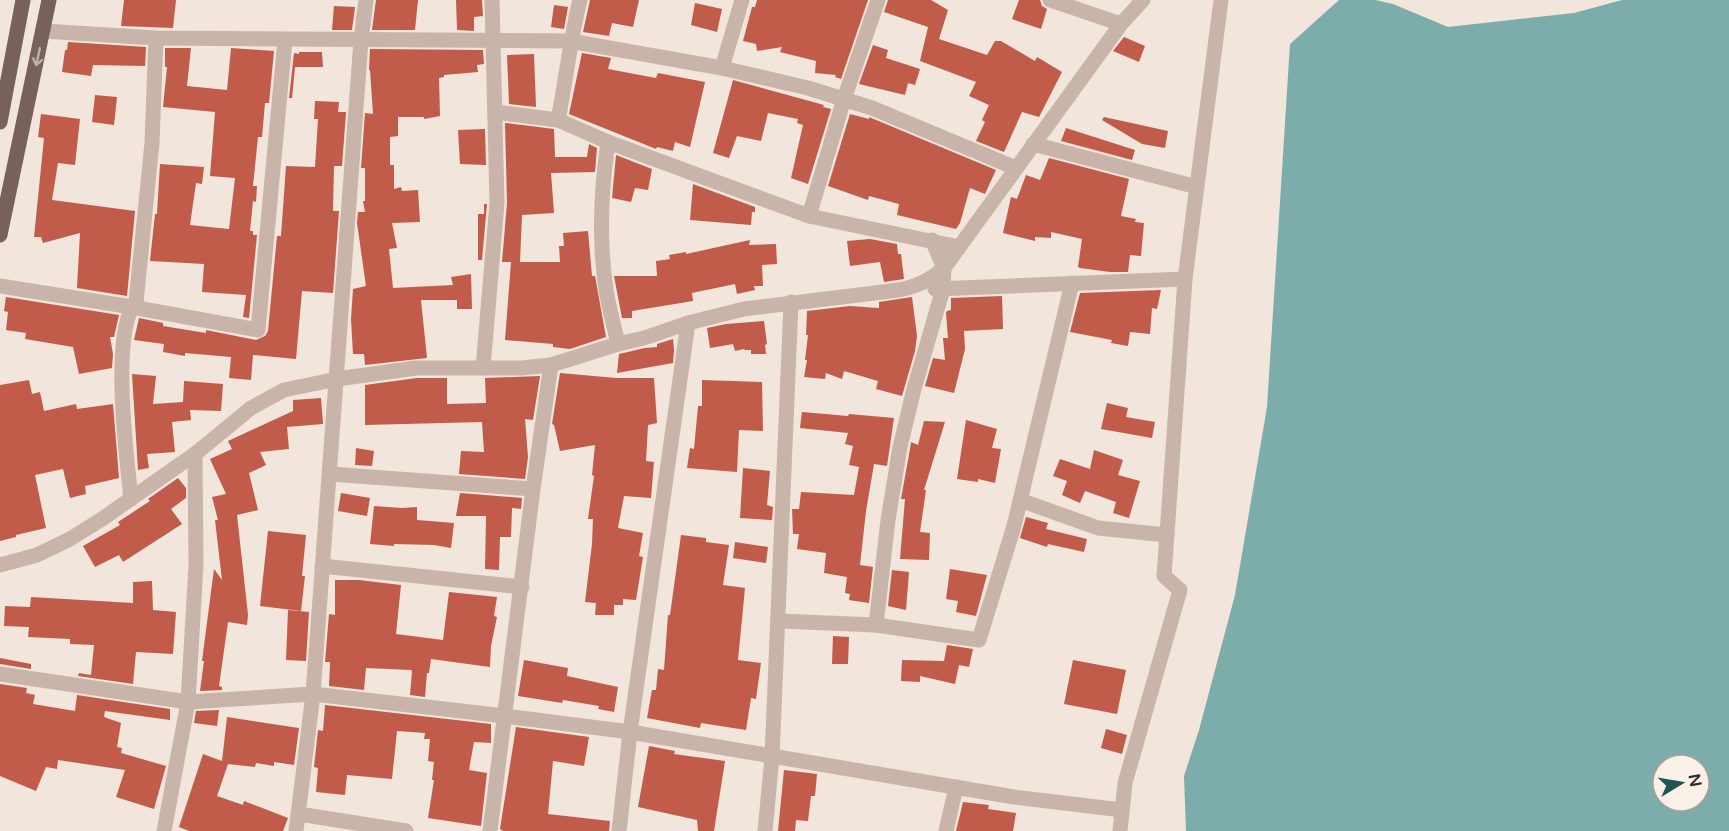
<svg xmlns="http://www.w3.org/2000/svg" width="1729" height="831" font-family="'Varela Round',sans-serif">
	<rect width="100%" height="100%" fill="#f1e5dc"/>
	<!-- water -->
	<path fill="#7cadaa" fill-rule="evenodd" d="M1339,0H1375L1393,4L1448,27L1574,13L1622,0H1729V831H1186L1184,776L1199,730L1235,595L1267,407L1290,44ZM1663,765H1699V801H1663Z"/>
	<!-- building -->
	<g fill="#c15b4a">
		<path d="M124,0H176L173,28L121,26Z"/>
		<path d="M376,0H418L415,30H372Z"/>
		<path d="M456,0H482L483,16L474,17V31L457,30Z"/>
		<path d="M590,0H639L633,27L612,23L609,36L583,32Z"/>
		<path d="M757,0H868L841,79L835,77L836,75L815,73L816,61L780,52L782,47L757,51L756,44L743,41L752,7H755Z"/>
		<path d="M888,0H931L948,10L939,39L987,55L995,41H1001L1035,61L1037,57L1062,72L1039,117L1022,112L1004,152L976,141L985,122L982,120L989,105L969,96L976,82L920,61L928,27L884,12Z"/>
		<path d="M1019,0H1040L1042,6L1047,9L1041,29L1012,19Z"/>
		<path d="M695,3L722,9L717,32L691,25Z"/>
		<path d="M554,5L568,7L564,29L551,27Z"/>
		<path d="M334,6L355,7L352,30H332Z"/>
		<path d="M1124,37L1145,46L1139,62L1113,51Z"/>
		<path d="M68,42L146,47L145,66L93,65L91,76L62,72L65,50H67Z"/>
		<path d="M873,45L888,50L886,58L920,69L915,85L908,83L905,95L859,84Z"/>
		<path d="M165,48H191L187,86L227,90L231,48L274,51L269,103H265L262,137H258L253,186H257L256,202L253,201L250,231H253V235H257L249,318L243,317L246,295L202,292L204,264L150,261L155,214H157L160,164L204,167L202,184L196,183L190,225L229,229L235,178L210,176L215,112L163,107L167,67H165Z"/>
		<path d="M370,49L483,50L484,64L477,65L478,72L444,75V77L439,78L440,116L424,119V117H398V136L390,137V165H394V189L401,187L402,191L418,190L420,222L392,223L397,248L389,249L393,288L453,285L451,277L471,274L472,309H457V300H421L427,358L365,365L364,354H353L351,319L353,289L366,286L357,223L358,212H365L363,201H365V168H361L365,113L373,114L370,70H369Z"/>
		<path d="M299,52H322L323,67H295L292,98H289L294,53L299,54Z"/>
		<path d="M582,53L611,58L608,69L656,78L658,73L705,82L690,147L675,142L673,151L657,147L656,149L569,114Z"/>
		<path d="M534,54L536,107L509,104L507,55Z"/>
		<path d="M733,80L824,105L823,107L831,109L808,184L791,178L803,125L797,123L798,119L768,113L761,141L737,136L729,158L713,153Z"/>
		<path d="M95,95L117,97L114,125L92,122Z"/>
		<path d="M315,101L339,102L338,112H346L342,166H334L333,211H339L333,293L302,291L296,359L253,355L251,380L229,378L231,357L185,353V356L163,352L164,344L134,340L139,318L163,323V326L206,333V330L256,340L265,336L268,331L277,236H281L286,166L315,167L318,119H314Z"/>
		<path d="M41,114L80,119L75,165L58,163L52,200L135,211L127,296L77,288L80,233L43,243L41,237H34L44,138L38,137Z"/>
		<path d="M850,114L869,119V117L996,170L985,194L970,188L960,223L956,229L897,215L899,204L869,196L868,200L828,186Z"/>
		<path d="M1104,117L1168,131L1165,148L1142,144L1102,120Z"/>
		<path d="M505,123L554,129L555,157H587L589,144L597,148L595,172L551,173L554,213L522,215L520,262H560L559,246H564L563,233L588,231L592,276H595L606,337L570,349L553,347V344L505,340L511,262H502L507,203Z"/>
		<path d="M1066,128L1135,150L1132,160L1061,141Z"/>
		<path d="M485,129L486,165L460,164L458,130Z"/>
		<path d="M616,155L652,169L648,190L635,188L631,202L612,198Z"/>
		<path d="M1049,158L1129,179L1121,216L1136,219L1135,222L1144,223L1141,256L1130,255L1128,272H1110L1080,268L1078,267L1082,239L1051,232V238L1035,237V241L1003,233L1011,197L1017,199L1026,175L1040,180Z"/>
		<path d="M693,184L755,207V212H752L751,225L690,220Z"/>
		<path d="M484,204H487L482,260H478V214H484Z"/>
		<path d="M870,239L897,244L898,254H901L904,279L884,282L880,262L850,266L847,241Z"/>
		<path d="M750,240L749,245L776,244L777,264L762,265L763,286H754L755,290L737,294L735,284L692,293L693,301L632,311V318H622L614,276H657L656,261L670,259L669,255L686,252V254Z"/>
		<path d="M1161,290L1157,309L1152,308L1150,334L1130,332L1128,346L1111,343L1112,340L1070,332L1080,293Z"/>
		<path d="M1002,296L1003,329L964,331L965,349L954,393L925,386L933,358L945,360L943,338H948L946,313L947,311L951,310V298Z"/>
		<path d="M6,297L119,315L114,337H110L113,354L112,368L79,374L73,347L25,339L26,333L6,330L8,312L4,311Z"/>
		<path d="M912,297L917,336L915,351L902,396L876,389L878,381L844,371L842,379L826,373L825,379L804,377L807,360H805L808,335H806L807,311L850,306L879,308V302Z"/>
		<path d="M764,321L767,344L765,345L766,354H751V350H745L744,349L735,351L733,344L710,348L707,328L726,324Z"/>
		<path d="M673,339L674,350L673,363L617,373L619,354L645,348L657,347V344Z"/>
		<path d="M560,373L616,378H654L657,423L648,425L646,461L654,462L651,498L624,496L618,528L643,533L639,556L643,557L636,600L623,599V605H614V615H595L596,603L585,602L592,544L593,519H588L594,476L592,475L595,445L560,451L554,425L552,424Z"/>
		<path d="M132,374L156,376L153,404L183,402L184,381L223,384L221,411L190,410L191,420L172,422L175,452L147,454L149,468L138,470Z"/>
		<path d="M540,376L533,420L525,419L528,457L525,479L459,474L461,451L484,452L482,422L365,425V385L417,378H447V404L486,403L485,378Z"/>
		<path d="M29,380L32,394L40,392L44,411L76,404L77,409L113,404L119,478L85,486L86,494L70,498L63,469L35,475L46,528L16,535V537L0,541V385Z"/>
		<path d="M702,380L762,382L763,431L739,430L737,472L687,468L690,448L694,449L698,406H702Z"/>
		<path d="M321,398L323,424L287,427L289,449L260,452L266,465L249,473L258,510L237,515L248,615L247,625L228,622L219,686L222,687V690L200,691L204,661H202L214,569L222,580L215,520H218L212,497L226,494L210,459L232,449L228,441L293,411V400Z"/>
		<path d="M1107,403L1128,408L1126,417L1155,422L1152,438L1101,429Z"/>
		<path d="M802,412L848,416L849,414L894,418L887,466L874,464L866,511L860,565L873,567L869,603L849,600L850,594L845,593L847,577L824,573L826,553L797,549L799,534H793L792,509H799L801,492L854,495L859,467L849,465L853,446L845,444L848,433L800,428Z"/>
		<path d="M966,420L997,429L992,448L1001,449L995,483L978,479V482L957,479Z"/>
		<path d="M924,421L945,422L924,490H926L920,532L930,533L929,560L900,559L905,499H901L910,449L911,442L918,445Z"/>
		<path d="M356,448L374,451L372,466L355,465Z"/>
		<path d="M1094,450L1123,460L1118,475L1140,481L1129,518L1113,513L1116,502L1085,491L1080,503L1062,495L1067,481L1053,476L1060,459L1090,469Z"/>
		<path d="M743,468L770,471L767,505L773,507L772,520L740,518Z"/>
		<path d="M178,478L186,488V498L171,509L182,524L123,562L119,555L95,567L83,546L120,525L118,522L150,501L148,499Z"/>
		<path d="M341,493L370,498L367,516L338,511Z"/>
		<path d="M460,493L522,498L521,509L512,508L511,537H500L499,570L485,569L486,516H456Z"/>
		<path d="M374,506L402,508L417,507V520L454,523L451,548L434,545L394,544V546L370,544Z"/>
		<path d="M1026,517L1048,523L1046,529L1087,539L1084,552L1048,544L1047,547L1020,538Z"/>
		<path d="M268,531L306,535L302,576H305L301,611L260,606Z"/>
		<path d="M681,535L706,538V542L729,545L723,585L745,588L738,660L761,663L756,699L751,698L746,730L701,723L700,728L647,718L652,690H656L658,669L664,670L668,615H670Z"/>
		<path d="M735,542L768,547L766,563L733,558Z"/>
		<path d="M950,569L987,575L976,616L956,612L958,601L946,599Z"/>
		<path d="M892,570L909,572L906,610L888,606Z"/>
		<path d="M335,580H359L401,585L396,634L443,640L449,592L497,597L494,616L497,617L491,646L490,667L431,659L429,673H427L425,697L410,695L412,671L411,670L366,668L364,690L329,686L330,665V662H325L329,614L335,615Z"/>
		<path d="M152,581L153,610L176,612L173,654L136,652L133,684L78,676L79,673L91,675L94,645L70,644V639L28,637L29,627L4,626L5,606L30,607L31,597L133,603V582Z"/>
		<path d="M288,610L309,612L306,661L286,660Z"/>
		<path d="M833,636L849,637L848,664H832Z"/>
		<path d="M947,645L973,649L969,667L959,665L955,684L920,676V682L901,681L902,660L944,661Z"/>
		<path d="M0,658L31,664V669L0,664Z"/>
		<path d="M524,660L568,668L567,676L618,687L614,712L598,709L599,706L563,700L562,703L518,696Z"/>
		<path d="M1073,660L1126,670L1117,714L1064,704Z"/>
		<path d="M0,684L27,688L26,693L35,695L33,704L75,711L77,695L170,709V720L105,711L104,717L121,723L117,747L122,748L121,753L166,766L154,809L116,797L125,770L58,760L57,769L46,767L36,791L0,776Z"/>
		<path d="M325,705L491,724V743L474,742L469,770L487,773L481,826L428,818L434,780H432L434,762L428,761L430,739H424L425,733L397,731L392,779L347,775L345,795L316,792L318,768L314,767L318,730L323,731Z"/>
		<path d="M219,710L217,726L194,723L196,711Z"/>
		<path d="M227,717L299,728L294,765L274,762V766L256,763L255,767L228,764L217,796L243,805L244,801L288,818L283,831H189L179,827L203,754L222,761Z"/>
		<path d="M516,727L589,737L584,766L553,761L548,814L610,821L609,831H503L500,829Z"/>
		<path d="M1106,729L1127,735L1122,754L1101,748Z"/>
		<path d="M649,746L675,751L674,754L725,761L714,831H698L697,820L638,807Z"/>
		<path d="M784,770L817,774L815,796H811L808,821L796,820L795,831H778Z"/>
		<path d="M963,802L989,805L988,809L1016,813L1013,831H956Z"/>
	</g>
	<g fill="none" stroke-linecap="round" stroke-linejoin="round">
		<!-- minor -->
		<g stroke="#c9b4a9" stroke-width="15">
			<path d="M580,0C570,40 566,80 558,120L608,142C601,189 599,242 606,290C609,308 614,326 618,344"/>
			<path d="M878,0L844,99L809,216L959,247"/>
			<path d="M1050,0L1121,24"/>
			<path d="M43,31L156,38L570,41L722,68L808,88L872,108L1016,168"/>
			<path d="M722,68L742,0"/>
			<path d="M495,112L558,120"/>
			<path d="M608,142L809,216"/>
			<path d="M1033,144L1197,187"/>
			<path d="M0,286L132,307L258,330L285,40"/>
			<path d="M935,289L1185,279"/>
			<path d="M483,368L497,203L492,0"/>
			<path d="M330,474L533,489"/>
			<path d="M131,499C127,459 110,331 136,302L152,143L156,38"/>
			<path d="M1020,500L1098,528L1167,535"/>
			<path d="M0,565L37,555L70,539L102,519L195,454L251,408L284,390L337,379L416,368H522L551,365L618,344L644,338L688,323L744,309L899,290C918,286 930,280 944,268L1121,24L1143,0"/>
			<path d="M322,566L522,587"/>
			<path d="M779,621L876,625L979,640L1014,526L1072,283"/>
			<path d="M876,625L888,520L900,447L914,389L943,289L944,268L932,240"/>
			<path d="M0,674L188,702L313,694L505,716L630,732L1014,797L1122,810"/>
			<path d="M299,814L406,831"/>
			<path d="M164,831L188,702L196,565L195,454"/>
			<path d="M296,831L313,694L361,40L366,0"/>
			<path d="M490,831L533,489L551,365"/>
			<path d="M619,831L630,732L688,323"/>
			<path d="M765,831L772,757L791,302"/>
			<path d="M946,831L956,787"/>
			<path d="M1120,831L1125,783L1180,590L1164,576L1185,279L1221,0"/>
		</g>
		<!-- primary -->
		<g stroke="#77615a" stroke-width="15">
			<path d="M0,122L23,0"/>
			<path d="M0,235L49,0"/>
		</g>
	</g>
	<!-- one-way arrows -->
	<defs><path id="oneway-shaft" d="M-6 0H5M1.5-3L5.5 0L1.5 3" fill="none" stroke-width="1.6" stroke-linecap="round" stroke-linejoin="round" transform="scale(1.5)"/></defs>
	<use stroke="#beb0a8" href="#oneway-shaft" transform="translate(38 57) rotate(102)"/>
	<!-- north arrow -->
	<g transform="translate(1681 783) rotate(79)"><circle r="28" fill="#f9f0e8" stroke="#aba19b" stroke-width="1.5"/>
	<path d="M0-4.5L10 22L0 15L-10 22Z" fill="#1f5654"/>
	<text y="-9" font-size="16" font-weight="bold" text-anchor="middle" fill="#362b28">N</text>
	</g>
</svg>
